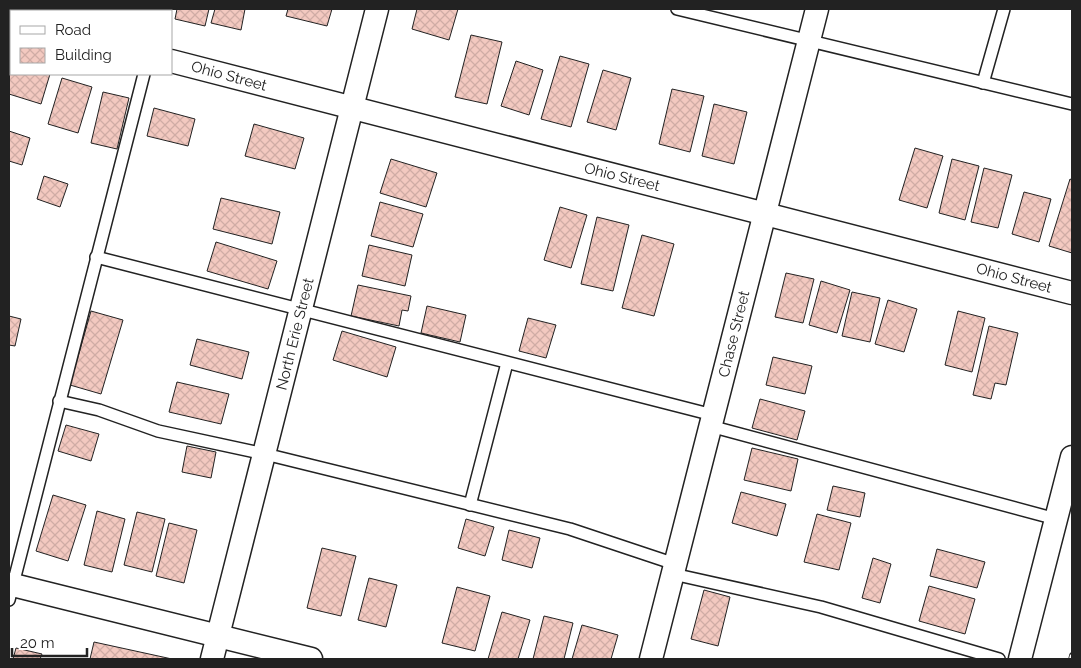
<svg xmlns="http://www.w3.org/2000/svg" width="1081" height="668" font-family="Raleway,sans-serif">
	<defs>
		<pattern id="building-cross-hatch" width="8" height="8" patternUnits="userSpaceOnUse" patternTransform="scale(1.25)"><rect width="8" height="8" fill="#f3c9c0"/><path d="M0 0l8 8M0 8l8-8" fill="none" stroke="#d0aca5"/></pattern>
	</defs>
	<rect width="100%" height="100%" fill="#fff"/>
	<!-- building -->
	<g fill="url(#building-cross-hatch)" stroke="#222">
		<path d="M126,9H152L151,11Z"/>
		<path d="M177,9H209L205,26L175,19Z"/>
		<path d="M215,9H245L241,30L211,23Z"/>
		<path d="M288,9H332L327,26L286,16Z"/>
		<path d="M417,9H458L449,40L412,29Z"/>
		<path d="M471,35L502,42L487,104L455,97Z"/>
		<path d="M560,56L589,64L571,127L541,119Z"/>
		<path d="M9,60L11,61V74H50L41,104L9,94Z"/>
		<path d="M516,61L543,70L529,115L501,106Z"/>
		<path d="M603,70L631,78L616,130L587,122Z"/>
		<path d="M62,78L92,87L78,133L48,124Z"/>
		<path d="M672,89L704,96L690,152L659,144Z"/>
		<path d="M103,92L129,98L117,149L91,143Z"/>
		<path d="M714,104L747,112L734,164L702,156Z"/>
		<path d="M154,108L195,119L188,146L147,136Z"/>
		<path d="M254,124L304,138L295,169L245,156Z"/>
		<path d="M9,131L30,138L22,165L9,161Z"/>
		<path d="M915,148L943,156L927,208L899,200Z"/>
		<path d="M391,159L437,173L426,207L380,193Z"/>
		<path d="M952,159L979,166L965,220L939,213Z"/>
		<path d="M984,168L1012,175L998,228L971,222Z"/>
		<path d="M44,176L68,184L60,207L37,199Z"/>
		<path d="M1070,179L1072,180V253L1049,246Z"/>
		<path d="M1024,192L1051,199L1039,242L1012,234Z"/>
		<path d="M221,198L280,212L272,244L213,229Z"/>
		<path d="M380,202L423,214L413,247L371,236Z"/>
		<path d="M560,207L587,215L571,268L544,260Z"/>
		<path d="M597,217L629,225L613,291L581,284Z"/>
		<path d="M642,235L674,244L654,316L622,308Z"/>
		<path d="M216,242L277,261L268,289L207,271Z"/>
		<path d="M369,245L412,255L405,286L362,276Z"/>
		<path d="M786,273L814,279L803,323L775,317Z"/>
		<path d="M821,281L850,290L837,333L809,325Z"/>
		<path d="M358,285L411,296L408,311L402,310L399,326L351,316Z"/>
		<path d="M852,292L880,298L870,342L842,336Z"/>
		<path d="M888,300L917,309L904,352L875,344Z"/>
		<path d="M427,306L466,315L460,342L421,333Z"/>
		<path d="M91,311L123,320L101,394L70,385Z"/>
		<path d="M958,311L985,318L972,372L945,365Z"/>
		<path d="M9,316L21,319L15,346L9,345Z"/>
		<path d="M528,318L556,325L546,358L519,351Z"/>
		<path d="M989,326L1018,333L1006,385L995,383L991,399L973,395Z"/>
		<path d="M342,331L396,347L387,377L333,360Z"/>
		<path d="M197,339L249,352L242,379L190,365Z"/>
		<path d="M773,357L812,366L805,394L766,385Z"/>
		<path d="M177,382L229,394L221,424L169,412Z"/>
		<path d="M760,399L805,411L797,440L752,428Z"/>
		<path d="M66,425L99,434L91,461L58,451Z"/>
		<path d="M187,446L216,452L211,478L182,472Z"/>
		<path d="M752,448L798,459L791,491L744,480Z"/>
		<path d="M833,486L865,493L860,517L827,510Z"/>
		<path d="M741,492L786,504L777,536L732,523Z"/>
		<path d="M53,495L86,505L68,561L36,551Z"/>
		<path d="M97,511L125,519L112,572L84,565Z"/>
		<path d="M137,512L165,519L152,572L124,565Z"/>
		<path d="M817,514L851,523L839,570L804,562Z"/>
		<path d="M466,519L494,527L485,556L458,548Z"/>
		<path d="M169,523L197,530L184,583L156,576Z"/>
		<path d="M509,530L540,538L532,568L502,560Z"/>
		<path d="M322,548L356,556L341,616L307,608Z"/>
		<path d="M937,549L985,562L977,588L930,576Z"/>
		<path d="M873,558L891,564L880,603L862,598Z"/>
		<path d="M369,578L397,585L386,627L358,620Z"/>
		<path d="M929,586L975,599L965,634L919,621Z"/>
		<path d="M457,587L490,596L475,651L442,643Z"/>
		<path d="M704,590L730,597L718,646L691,639Z"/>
		<path d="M502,612L530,620L518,659H488Z"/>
		<path d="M544,616L573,623L564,659H533Z"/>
		<path d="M582,625L618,635L611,659H572Z"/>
		<path d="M94,642L172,659H90Z"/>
		<path d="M16,648L42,654L40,659H13Z"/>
	</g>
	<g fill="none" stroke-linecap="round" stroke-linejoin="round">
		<defs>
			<g id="lane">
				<path d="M677,9L1072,104"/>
				<path d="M160,11L161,9"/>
				<path d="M983,83L1004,9"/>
				<path d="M96,257L713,415"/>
				<path d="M59,401L99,410L158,431L265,454L570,529L675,564"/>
				<path d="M710,426L1056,519"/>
				<path d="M470,505L507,363"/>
				<path d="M673,574L821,607L999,659"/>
				<path d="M9,600L144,74"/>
			</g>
			<g id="street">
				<path d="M9,18L11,19"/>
				<path d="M171,61L1072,293"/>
				<path d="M9,584L311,659"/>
				<path d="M212,659L377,9"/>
				<path d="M651,659L817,9"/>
				<path d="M1020,659L1072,457"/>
			</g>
		</defs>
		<!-- lane casing -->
		<use href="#lane" stroke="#222" stroke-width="14"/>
		<!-- street casing -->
		<use href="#street" stroke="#222" stroke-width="25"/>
		<!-- lane -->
		<use href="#lane" stroke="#fff" stroke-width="11"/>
		<!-- street -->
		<use href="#street" stroke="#fff" stroke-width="22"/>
		<defs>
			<path id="rail" d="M1071,659L1072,655"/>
		</defs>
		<!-- rail casing -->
		<use href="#rail" stroke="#222" stroke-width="5.5"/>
		<!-- rail -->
		<use href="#rail" stroke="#fff" stroke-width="4" stroke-dasharray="11" stroke-linecap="butt"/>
	</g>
	<g text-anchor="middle" stroke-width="4" stroke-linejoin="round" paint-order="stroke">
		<!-- street labels -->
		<g font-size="15" fill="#222" stroke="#fff">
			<text transform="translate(229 76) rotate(15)" y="5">Ohio Street</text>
			<text transform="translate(622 177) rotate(14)" y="5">Ohio Street</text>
			<text transform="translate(1014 278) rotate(15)" y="5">Ohio Street</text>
			<text transform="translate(295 334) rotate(-76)" y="5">North Erie Street</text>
			<text transform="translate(734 334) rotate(-76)" y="5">Chase Street</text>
		</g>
	</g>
	<!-- border -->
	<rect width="1081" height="668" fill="none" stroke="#222222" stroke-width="20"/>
	<!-- legend -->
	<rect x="10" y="10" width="162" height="65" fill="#ffffff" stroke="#a7a7a7"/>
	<rect x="20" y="26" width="25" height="8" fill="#ffffff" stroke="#a7a7a7"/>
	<text x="55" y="35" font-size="15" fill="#222222">Road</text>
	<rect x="20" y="48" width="25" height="15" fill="url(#building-cross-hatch)" stroke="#a7a7a7"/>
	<text x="55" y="60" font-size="15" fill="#222222">Building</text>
	<!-- scale -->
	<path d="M12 648v8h75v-8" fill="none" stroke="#222222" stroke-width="2.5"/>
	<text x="20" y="648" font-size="15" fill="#222222" stroke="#ffffff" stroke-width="4" paint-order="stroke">20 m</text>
</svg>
